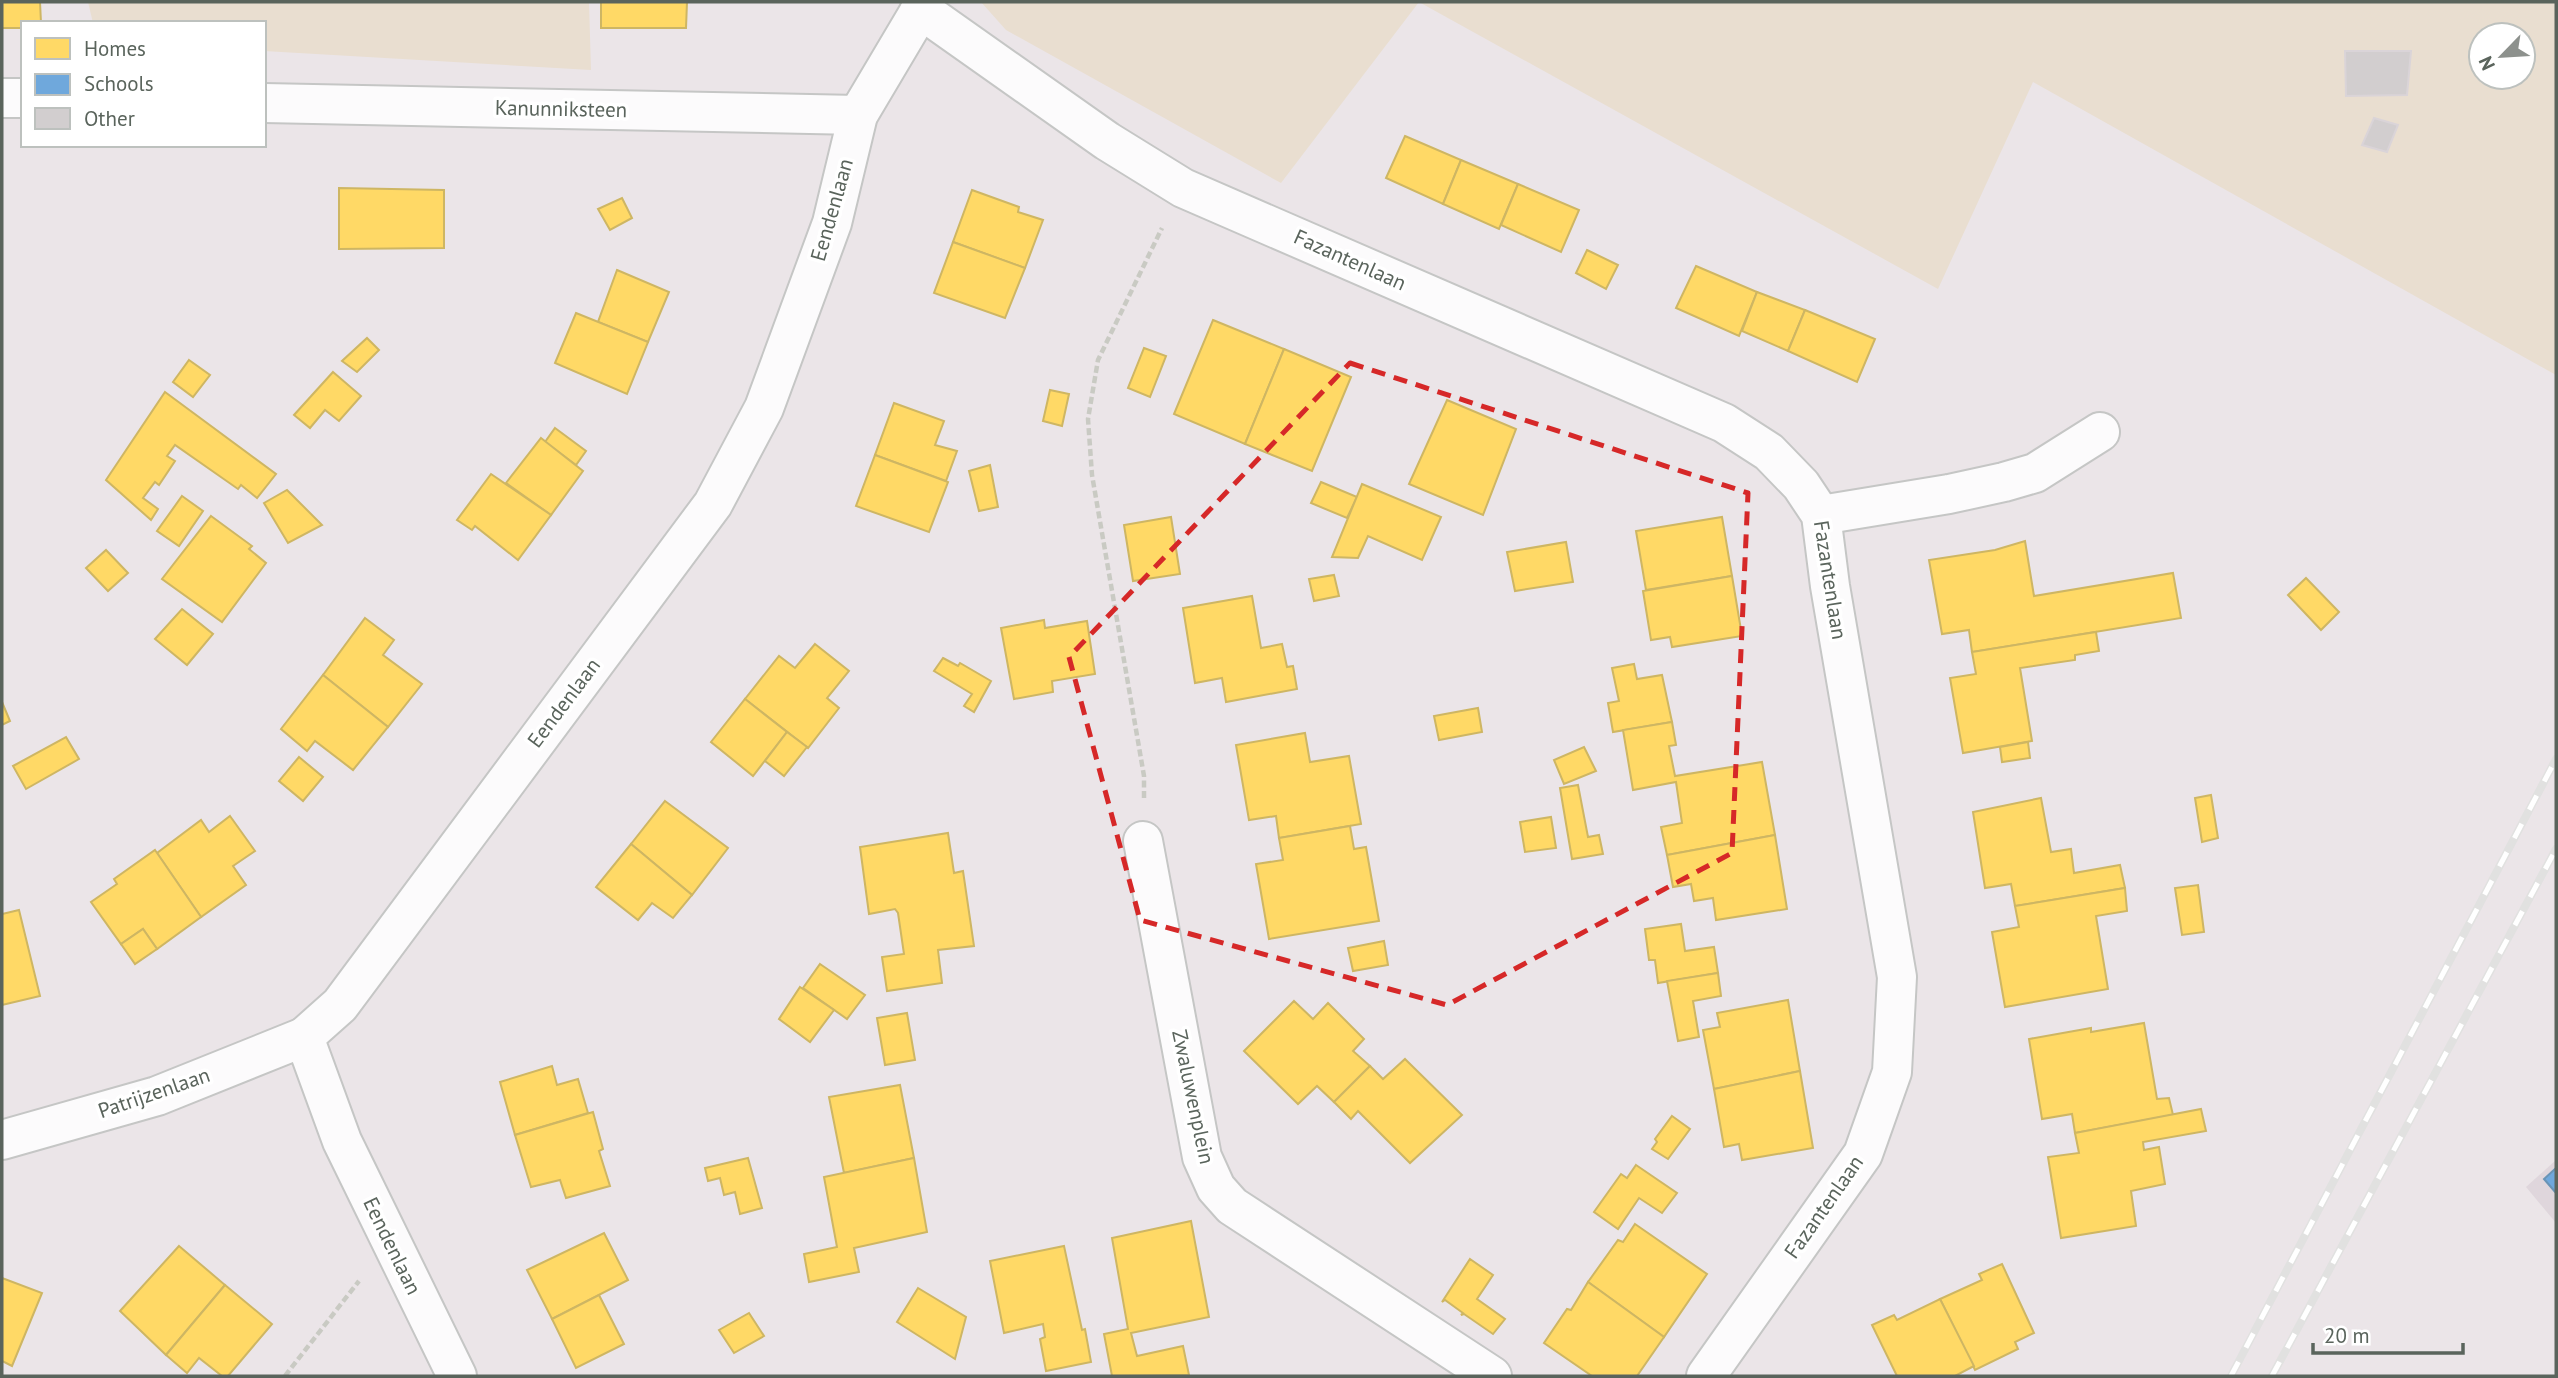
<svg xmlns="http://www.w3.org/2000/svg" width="2558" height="1378" font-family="'PT Sans',sans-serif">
	<rect width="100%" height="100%" fill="#ebe5e8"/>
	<!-- education -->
	<path fill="#dfd6dc" d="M2556,1160V1223L2526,1187Z"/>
	<!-- green -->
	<g fill="#e9ded0" fill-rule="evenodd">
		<path d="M88,2H589L591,70L264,51V23H93Z"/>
		<path d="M981,2H2556V375L2033,82L1938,289L1419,2L1281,183L1006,30ZM2481,35H2523V77H2481Z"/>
	</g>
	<!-- homes -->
	<g fill="#ffd966" stroke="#ceb663" stroke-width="2">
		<path d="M2,2H40L41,23H23V28H2Z"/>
		<path d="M601,2H687L686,28H601Z"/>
		<path d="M1405,136L1461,160L1443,204L1386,178Z"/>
		<path d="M1461,160L1518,184L1499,229L1443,204Z"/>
		<path d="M1518,184L1579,210L1561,252L1501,225Z"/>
		<path d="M339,188L444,190V248L339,249Z"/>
		<path d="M972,190L1019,207L1018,212L1043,220L1025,268L953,242Z"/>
		<path d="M622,198L632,218L610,230L598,209Z"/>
		<path d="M953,242L1025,268L1005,318L934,293Z"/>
		<path d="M1587,250L1618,265L1606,289L1576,273Z"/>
		<path d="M1696,266L1757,292L1739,336L1676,308Z"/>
		<path d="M617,270L669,292L648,342L598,322Z"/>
		<path d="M1757,292L1805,310L1788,351L1742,331Z"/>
		<path d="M1805,310L1875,339L1857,382L1788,351Z"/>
		<path d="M576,313L648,342L627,394L555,363Z"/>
		<path d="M1213,320L1284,349L1245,444L1174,414Z"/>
		<path d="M367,338L379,350L357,372L342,361Z"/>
		<path d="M1144,348L1166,356L1150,397L1128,388Z"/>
		<path d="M1284,349L1351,377L1312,471L1245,444Z"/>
		<path d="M189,360L210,375L193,397L173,382Z"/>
		<path d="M333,372L361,396L339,421L325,410L310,428L294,415Z"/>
		<path d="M1050,390L1069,394L1062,426L1043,421Z"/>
		<path d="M165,392L276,474L257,498L241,485L238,489L175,445L167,456L175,461L159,485L155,482L143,498L158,509L151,520L106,480Z"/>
		<path d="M1447,400L1516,429L1483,515L1409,484Z"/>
		<path d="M894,403L944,421L935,445L957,451L946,481L875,455Z"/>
		<path d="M555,428L586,451L576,465L545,442Z"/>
		<path d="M541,438L583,471L551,515L506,483Z"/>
		<path d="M875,455L948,482L929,532L856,506Z"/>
		<path d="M990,465L998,507L979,511L969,471Z"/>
		<path d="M491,474L551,515L518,560L475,526L472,530L457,520Z"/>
		<path d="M1321,482L1357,497L1347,518L1311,503Z"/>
		<path d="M1362,484L1441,517L1422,560L1368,536L1358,558L1332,557Z"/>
		<path d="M287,490L322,525L288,543L264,503Z"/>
		<path d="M182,496L203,511L179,546L157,531Z"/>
		<path d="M211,516L252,546L249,549L266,563L222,622L162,579Z"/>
		<path d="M1171,517L1180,574L1133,581L1124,525Z"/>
		<path d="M1722,517L1732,576L1646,590L1636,531Z"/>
		<path d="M2025,541L2034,596L2173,573L2181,618L1972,652L1969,630L1942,634L1929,560L1995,550Z"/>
		<path d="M1566,542L1573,582L1515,591L1507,552Z"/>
		<path d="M106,550L128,573L108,591L86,568Z"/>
		<path d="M1334,575L1339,596L1314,601L1309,579Z"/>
		<path d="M1732,576L1742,636L1672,647L1670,637L1651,640L1643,591Z"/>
		<path d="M2306,578L2339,612L2321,630L2288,595Z"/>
		<path d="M1252,596L1261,648L1282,644L1287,667L1293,666L1297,689L1226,702L1222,678L1195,683L1183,608Z"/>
		<path d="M182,609L213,634L187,665L155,639Z"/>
		<path d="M365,618L394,640L383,655L422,684L388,727L323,675Z"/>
		<path d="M1044,620L1045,628L1087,621L1095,674L1052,681L1053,692L1014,699L1001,628Z"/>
		<path d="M2096,632L2099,651L2075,655V660L2020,668L2032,741L1963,753L1950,678L1976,674L1972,652Z"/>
		<path d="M815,644L849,671L827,698L839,708L808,748L745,699L779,656L795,668Z"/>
		<path d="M943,658L958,666L960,663L991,681L974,712L964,706L972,694L934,671Z"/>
		<path d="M1634,664L1637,679L1662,675L1672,722L1613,732L1608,703L1619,701L1612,668Z"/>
		<path d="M323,675L388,727L353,770L315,741L307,751L281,729Z"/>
		<path d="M745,699L787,732L753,776L711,742Z"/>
		<path d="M2,702L10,721L2,725Z"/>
		<path d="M1478,708L1482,732L1439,740L1434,716Z"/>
		<path d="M1672,722L1676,745L1669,746L1675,776L1762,762L1775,835L1667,855L1661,827L1682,823L1676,782L1633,790L1623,730Z"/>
		<path d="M787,732L807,747L784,776L765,761Z"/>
		<path d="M1305,733L1310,762L1349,756L1361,824L1279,838L1276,816L1249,820L1236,745Z"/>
		<path d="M66,737L79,759L26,789L13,766Z"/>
		<path d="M2028,742L2030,758L2002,762L2000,747Z"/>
		<path d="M1584,747L1596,771L1564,784L1554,760Z"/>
		<path d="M299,757L323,777L303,801L279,781Z"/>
		<path d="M1578,785L1588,837L1599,835L1603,854L1572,859L1560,788Z"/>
		<path d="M2211,795L2218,838L2202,842L2195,798Z"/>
		<path d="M2041,798L2051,852L2071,849L2074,873L2120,865L2125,888L2015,906L2011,884L1985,888L1973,812Z"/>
		<path d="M665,801L728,848L692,895L631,844Z"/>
		<path d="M230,816L255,851L233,866L246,885L201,917L157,853L201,820L209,832Z"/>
		<path d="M1551,817L1556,848L1525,852L1520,822Z"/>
		<path d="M1350,826L1354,849L1366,847L1379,921L1269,939L1256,864L1283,860L1279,838Z"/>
		<path d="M948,833L954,873L963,871L974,946L938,950L942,983L887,991L882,957L904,954L898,913L895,909L869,914L860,847Z"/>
		<path d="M1775,835L1787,909L1716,920L1713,898L1694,901L1691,884L1673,887L1667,855Z"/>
		<path d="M631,844L692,895L673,918L652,903L638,920L596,887Z"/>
		<path d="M155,850L201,917L157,949L143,929L121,944L91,902L117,884L114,879Z"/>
		<path d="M2198,885L2204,932L2182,935L2175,888Z"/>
		<path d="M2125,888L2127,911L2096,916L2108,989L2005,1007L1992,932L2019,927L2015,906Z"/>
		<path d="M19,910L40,996L2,1005V914Z"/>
		<path d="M1681,924L1685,951L1714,947L1718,973L1658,983L1655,960H1649L1645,929Z"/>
		<path d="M143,929L157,949L135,964L121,944Z"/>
		<path d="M1384,941L1388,965L1353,971L1348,948Z"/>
		<path d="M820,964L865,995L847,1019L803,988Z"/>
		<path d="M1718,973L1721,996L1693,1001L1699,1037L1678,1041L1667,981Z"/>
		<path d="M800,987L834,1010L810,1042L779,1019Z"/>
		<path d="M1788,1000L1800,1071L1714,1089L1703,1030L1720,1027L1717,1013Z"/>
		<path d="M1294,1001L1313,1019L1328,1003L1364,1039L1353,1051L1370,1066L1334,1102L1317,1086L1298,1104L1244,1051Z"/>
		<path d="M907,1013L915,1060L885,1065L877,1018Z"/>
		<path d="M2144,1023L2157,1099L2169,1098L2173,1115L2075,1133L2072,1114L2042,1119L2029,1039L2091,1028V1032Z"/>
		<path d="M1405,1059L1462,1115L1410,1163L1358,1111L1351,1119L1334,1102L1370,1066L1383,1079Z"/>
		<path d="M552,1066L557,1085L578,1079L588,1113L515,1135L500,1082Z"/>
		<path d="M1800,1071L1813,1148L1742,1160L1739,1144L1724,1147L1714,1089Z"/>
		<path d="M900,1085L914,1158L844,1173L829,1097Z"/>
		<path d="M2201,1109L2206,1131L2143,1142L2144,1150L2159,1147L2165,1184L2131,1191L2136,1226L2061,1238L2048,1157L2079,1153L2075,1133Z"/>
		<path d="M593,1112L603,1149L599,1151L610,1186L566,1198L560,1180L531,1187L515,1135Z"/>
		<path d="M1672,1116L1690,1129L1668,1159L1652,1149L1657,1142L1655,1139Z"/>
		<path d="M748,1158L762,1208L740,1214L735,1192L724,1195L720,1178L708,1181L705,1168Z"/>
		<path d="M914,1158L927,1232L854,1248L859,1272L809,1282L804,1254L837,1247L824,1177Z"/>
		<path d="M1636,1165L1677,1193L1662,1213L1639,1198L1618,1229L1594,1212L1621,1174L1627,1178Z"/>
		<path d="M1191,1221L1209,1317L1131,1333L1137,1356L1183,1346L1189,1375L1112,1376L1104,1334L1128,1329L1112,1238Z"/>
		<path d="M1635,1224L1707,1274L1664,1337L1588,1282L1618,1240L1623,1242Z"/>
		<path d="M604,1233L628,1280L552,1319L527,1270Z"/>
		<path d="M179,1246L225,1285L166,1355L120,1311Z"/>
		<path d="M1064,1246L1082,1330L1085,1329L1091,1362L1046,1371L1040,1339L1045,1337L1043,1324L1004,1333L990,1261Z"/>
		<path d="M1470,1259L1493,1275L1477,1299L1505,1319L1493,1334L1464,1314L1461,1315L1463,1313L1445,1300L1442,1302Z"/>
		<path d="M2002,1264L2034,1333L2015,1342L2018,1349L1975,1370L1940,1299L1982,1280L1979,1274Z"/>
		<path d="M2,1278L42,1293L12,1366L2,1361Z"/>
		<path d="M1588,1282L1664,1337L1637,1376H1592L1544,1343L1567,1309L1571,1310Z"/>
		<path d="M225,1285L272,1324L228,1376H222L199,1358L187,1373L166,1355Z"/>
		<path d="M918,1288L966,1317L955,1359L897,1322Z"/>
		<path d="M599,1295L624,1344L576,1368L552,1319Z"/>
		<path d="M1940,1299L1974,1366L1955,1376H1897L1872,1325L1894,1315L1897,1320Z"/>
		<path d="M749,1313L764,1336L734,1353L719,1330Z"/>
	</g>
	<!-- schools -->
	<path fill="#6fa8dc" stroke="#6994b6" stroke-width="2" d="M2556,1168V1193L2544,1179Z"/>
	<!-- building -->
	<g fill="#d2cecf" stroke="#dad4d8" stroke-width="2">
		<path d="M2345,51H2411L2407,95L2346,96Z"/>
		<path d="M2374,118L2398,125L2387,152L2362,145Z"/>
	</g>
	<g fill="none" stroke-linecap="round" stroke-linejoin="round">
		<defs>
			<g id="minor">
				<path d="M920,9L1107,141L1183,188L1724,423L1769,452L1801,485L1821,515L1830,586L1897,977L1892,1072L1863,1154L1706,1376"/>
				<path d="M2,98H23"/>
				<path d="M264,103L858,115"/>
				<path d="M1821,515L1949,494L2004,482L2035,473L2100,432"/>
				<path d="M1143,841L1202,1157L1216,1188L1232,1206L1492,1376"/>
				<path d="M2,1140L157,1096L304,1037"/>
				<path d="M457,1376L342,1141L304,1037L340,1005L713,504L764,408L832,223L858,115L925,2"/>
			</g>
		</defs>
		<!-- minor casing -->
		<use href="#minor" stroke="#c5c6c5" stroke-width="42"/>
		<!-- path -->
		<g stroke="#c9cac3" stroke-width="4.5" stroke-dasharray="7 3.5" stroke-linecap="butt">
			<path d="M1144,798V776L1092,475L1088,419L1098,360L1162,228"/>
			<path d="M285,1376L359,1281"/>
		</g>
		<!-- minor -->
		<use href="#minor" stroke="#fcfbfc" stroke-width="38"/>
		<defs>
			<g id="rail">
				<path d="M2231,1376L2556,759"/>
				<path d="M2272,1376L2556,849"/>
			</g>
		</defs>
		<!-- rail casing -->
		<use href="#rail" stroke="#e1e1e0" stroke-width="8"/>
		<!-- rail -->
		<use href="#rail" stroke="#fff" stroke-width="5" stroke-dasharray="16" stroke-linecap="butt"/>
	</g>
	<!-- marked area -->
	<path fill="none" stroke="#d62828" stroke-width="5" stroke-dasharray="14 9" stroke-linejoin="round" d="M1350,363L1748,493L1732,853L1447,1005L1140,920L1069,657Z"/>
	<g text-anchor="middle" stroke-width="7" stroke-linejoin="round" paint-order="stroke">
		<!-- street labels -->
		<g font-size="21" fill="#5a645c" stroke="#fff">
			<text transform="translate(561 109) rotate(1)" y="7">Kanunniksteen</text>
			<text transform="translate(832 210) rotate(-74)" y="7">Eendenlaan</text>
			<text transform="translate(1350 260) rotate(24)" y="7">Fazantenlaan</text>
			<text transform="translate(1830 580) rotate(81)" y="7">Fazantenlaan</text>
			<text transform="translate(564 703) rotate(-53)" y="7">Eendenlaan</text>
			<text transform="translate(154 1093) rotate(-19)" y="7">Patrijzenlaan</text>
			<text transform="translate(1193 1097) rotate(78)" y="7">Zwaluwenplein</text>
			<text transform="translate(1824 1207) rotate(-55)" y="7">Fazantenlaan</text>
			<text transform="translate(392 1246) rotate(64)" y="7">Eendenlaan</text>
		</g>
	</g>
	<!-- border -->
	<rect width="2558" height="1378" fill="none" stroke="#5a645c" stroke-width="7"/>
	<!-- legend -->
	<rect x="21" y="21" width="245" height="126" fill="#ffffff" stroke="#bdc1be" stroke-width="2"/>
	<rect x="35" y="38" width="35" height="21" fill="#ffd966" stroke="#bdc1be" stroke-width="2"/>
	<text x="84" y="56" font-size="21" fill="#5a645c">Homes</text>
	<rect x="35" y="74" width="35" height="21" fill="#6fa8dc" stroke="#bdc1be" stroke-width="2"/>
	<text x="84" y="91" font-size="21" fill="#5a645c">Schools</text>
	<rect x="35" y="108" width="35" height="21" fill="#d2cecf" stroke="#bdc1be" stroke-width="2"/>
	<text x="84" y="126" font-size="21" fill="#5a645c">Other</text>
	<!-- north arrow -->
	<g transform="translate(2502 56) rotate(245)"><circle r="33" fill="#ffffff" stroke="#bdc1be" stroke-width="2"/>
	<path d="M0-5L12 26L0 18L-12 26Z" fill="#8d918d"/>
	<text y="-10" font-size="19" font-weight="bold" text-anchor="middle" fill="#5a645c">N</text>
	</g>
	<!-- scale -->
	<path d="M2313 1343v10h150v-10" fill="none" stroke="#5a645c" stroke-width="3.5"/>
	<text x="2324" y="1343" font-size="21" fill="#5a645c" stroke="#ffffff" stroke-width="5" paint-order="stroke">20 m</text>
</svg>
